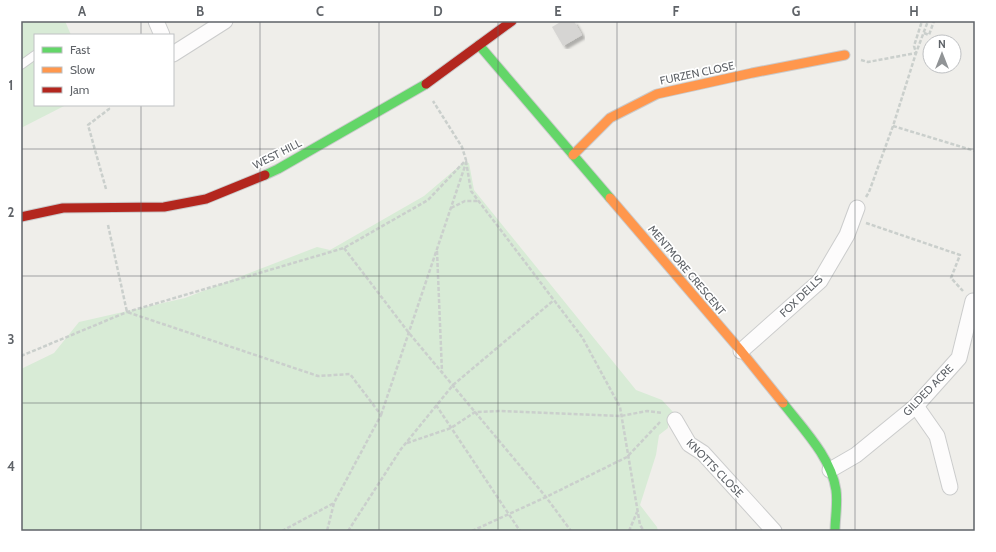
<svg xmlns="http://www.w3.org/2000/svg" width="996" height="552" font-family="Cabin,sans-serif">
	<defs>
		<filter id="shadow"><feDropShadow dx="3.5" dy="3.5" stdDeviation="1" flood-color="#0004"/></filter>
	</defs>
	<rect width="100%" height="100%" fill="#efeeea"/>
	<!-- green -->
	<g fill="#d8ebd6">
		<path d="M21,21H65L71,35H35V105H66L21,128Z"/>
		<path d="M464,162L469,163L474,190L636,390L662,400L673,412L668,417V428L659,435L656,455L640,505L657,527L658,531H21V369L54,353L79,322L185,298L317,247L330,250L424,196Z"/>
	</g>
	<!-- building -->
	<path fill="#d6d5d3" filter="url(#shadow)" d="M562,21H574L582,35L563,46L552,27Z"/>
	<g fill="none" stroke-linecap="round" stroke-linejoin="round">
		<defs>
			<path id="lane" d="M21,65L35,55"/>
			<g id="street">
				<path d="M156,21L162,35"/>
				<path d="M173,54L225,21"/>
				<path d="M741,351L820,281L847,235L857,208"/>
				<path d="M916,406L937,436L950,487"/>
				<path d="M675,420L689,444L703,453L774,531"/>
				<path d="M830,470L856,455L916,406L959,358L973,301"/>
			</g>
			<g id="fast">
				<path d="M479,45L610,198"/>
				<path d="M265,175L278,169L426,84"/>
				<path d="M783,403C803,429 831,457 836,490C838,503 835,518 835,531"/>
			</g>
			<g id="slow">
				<path d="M573,155L610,118L657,94L752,73L845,55"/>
				<path d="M610,198L741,351L783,403"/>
			</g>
			<g id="jam">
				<path d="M426,84L512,21"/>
				<path d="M21,217L63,208L164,207L206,199L265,175"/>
			</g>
		</defs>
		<!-- lane casing -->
		<use href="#lane" stroke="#cbcccc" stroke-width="10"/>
		<!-- street casing -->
		<use href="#street" stroke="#cbcccc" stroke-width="17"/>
		<!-- fast casing -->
		<use href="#fast" stroke="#cacacb" stroke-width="11"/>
		<!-- slow casing -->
		<use href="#slow" stroke="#cacacb" stroke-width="11"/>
		<!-- jam casing -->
		<use href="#jam" stroke="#cacacb" stroke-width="11"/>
		<!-- path -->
		<g stroke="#cacfcc" stroke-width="2.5" stroke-dasharray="4 2" stroke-linecap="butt">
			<path d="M924,33L929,35L934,21"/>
			<path d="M861,60L868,62L916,53L928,21"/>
			<path d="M893,126L975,151"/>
			<path d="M466,161L471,191L582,337L620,407L640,525L644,531"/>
			<path d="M106,189L88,125L109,109L108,105"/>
			<path d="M866,197L869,192L893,126L916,53L914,46L922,21"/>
			<path d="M451,208L465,201H478"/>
			<path d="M866,223L960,255L951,278L963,291"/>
			<path d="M108,225L127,312L318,376L350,374L381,415L334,503L327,531"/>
			<path d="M344,248L409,333L546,497L571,531"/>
			<path d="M437,251L442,372"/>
			<path d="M21,356L127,312L344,248L428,200L466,160L462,147L433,101"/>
			<path d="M436,405L520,531"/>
			<path d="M381,415L466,163"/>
			<path d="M407,443L451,428L475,412L499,411L621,416L647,411L662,413"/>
			<path d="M282,531L334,503"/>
			<path d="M348,531L401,449L453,385L554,300"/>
			<path d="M472,531L546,497L627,457L660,422"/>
			<path d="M629,531L637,512"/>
		</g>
		<!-- lane -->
		<use href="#lane" stroke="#fdfcfc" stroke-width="8"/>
		<!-- street -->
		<use href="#street" stroke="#fdfcfc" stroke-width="15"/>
		<!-- fast -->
		<use href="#fast" stroke="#63d668" stroke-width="9"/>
		<!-- slow -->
		<use href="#slow" stroke="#ff974d" stroke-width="9"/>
		<!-- jam -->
		<use href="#jam" stroke="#b3261e" stroke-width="9"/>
	</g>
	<!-- grid -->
	<path fill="none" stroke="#5f6368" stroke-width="1" stroke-opacity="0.55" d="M141,21V35M260,21V531M379,21V531M498,21V531M617,21V531M736,21V531M855,21V531M141,105V531M21,149H975M21,276H975M21,403H975"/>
	<g text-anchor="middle" stroke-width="3.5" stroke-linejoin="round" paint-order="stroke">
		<!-- street labels -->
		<g font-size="11" fill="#5f6368" stroke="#fff">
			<text transform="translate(697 73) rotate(-12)" y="4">FURZEN CLOSE</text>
			<text transform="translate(277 154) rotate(-27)" y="4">WEST HILL</text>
			<text transform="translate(687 270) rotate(50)" y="4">MENTMORE CRESCENT</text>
			<text transform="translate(801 296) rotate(-44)" y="4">FOX DELLS</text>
			<text transform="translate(928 390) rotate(-46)" y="4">GILDED ACRE</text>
			<text transform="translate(715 468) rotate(46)" y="4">KNOTTS CLOSE</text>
		</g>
	</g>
	<!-- border -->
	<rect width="996" height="552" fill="none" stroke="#ffffff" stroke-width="44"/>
	<!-- legend -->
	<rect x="34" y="34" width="140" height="72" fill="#ffffff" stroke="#bfc1c3"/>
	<rect x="42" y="47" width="20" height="6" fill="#63d668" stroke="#bfc1c3"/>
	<text x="70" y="54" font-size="12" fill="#5f6368">Fast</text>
	<rect x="42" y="67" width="20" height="6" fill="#ff974d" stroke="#bfc1c3"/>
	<text x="70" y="74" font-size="12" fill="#5f6368">Slow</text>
	<rect x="42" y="87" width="20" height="6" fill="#b3261e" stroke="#bfc1c3"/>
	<text x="70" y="94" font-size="12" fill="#5f6368">Jam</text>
	<!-- north arrow -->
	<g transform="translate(942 54)"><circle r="19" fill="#ffffff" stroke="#bfc1c3"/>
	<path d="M0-3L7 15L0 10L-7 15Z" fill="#919496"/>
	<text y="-6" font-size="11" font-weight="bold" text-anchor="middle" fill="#5f6368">N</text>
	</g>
	<rect x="22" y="22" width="952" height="508" fill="none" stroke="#5f6368" stroke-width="1.5"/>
	<g font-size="13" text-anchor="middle" font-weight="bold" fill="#5f6368">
		<text x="82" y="16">A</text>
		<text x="200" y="16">B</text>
		<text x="320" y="16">C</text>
		<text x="438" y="16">D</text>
		<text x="558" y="16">E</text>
		<text x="676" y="16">F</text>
		<text x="796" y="16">G</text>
		<text x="914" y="16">H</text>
		<text x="11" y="90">1</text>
		<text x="11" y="217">2</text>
		<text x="11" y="344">3</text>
		<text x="11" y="471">4</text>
	</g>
</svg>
